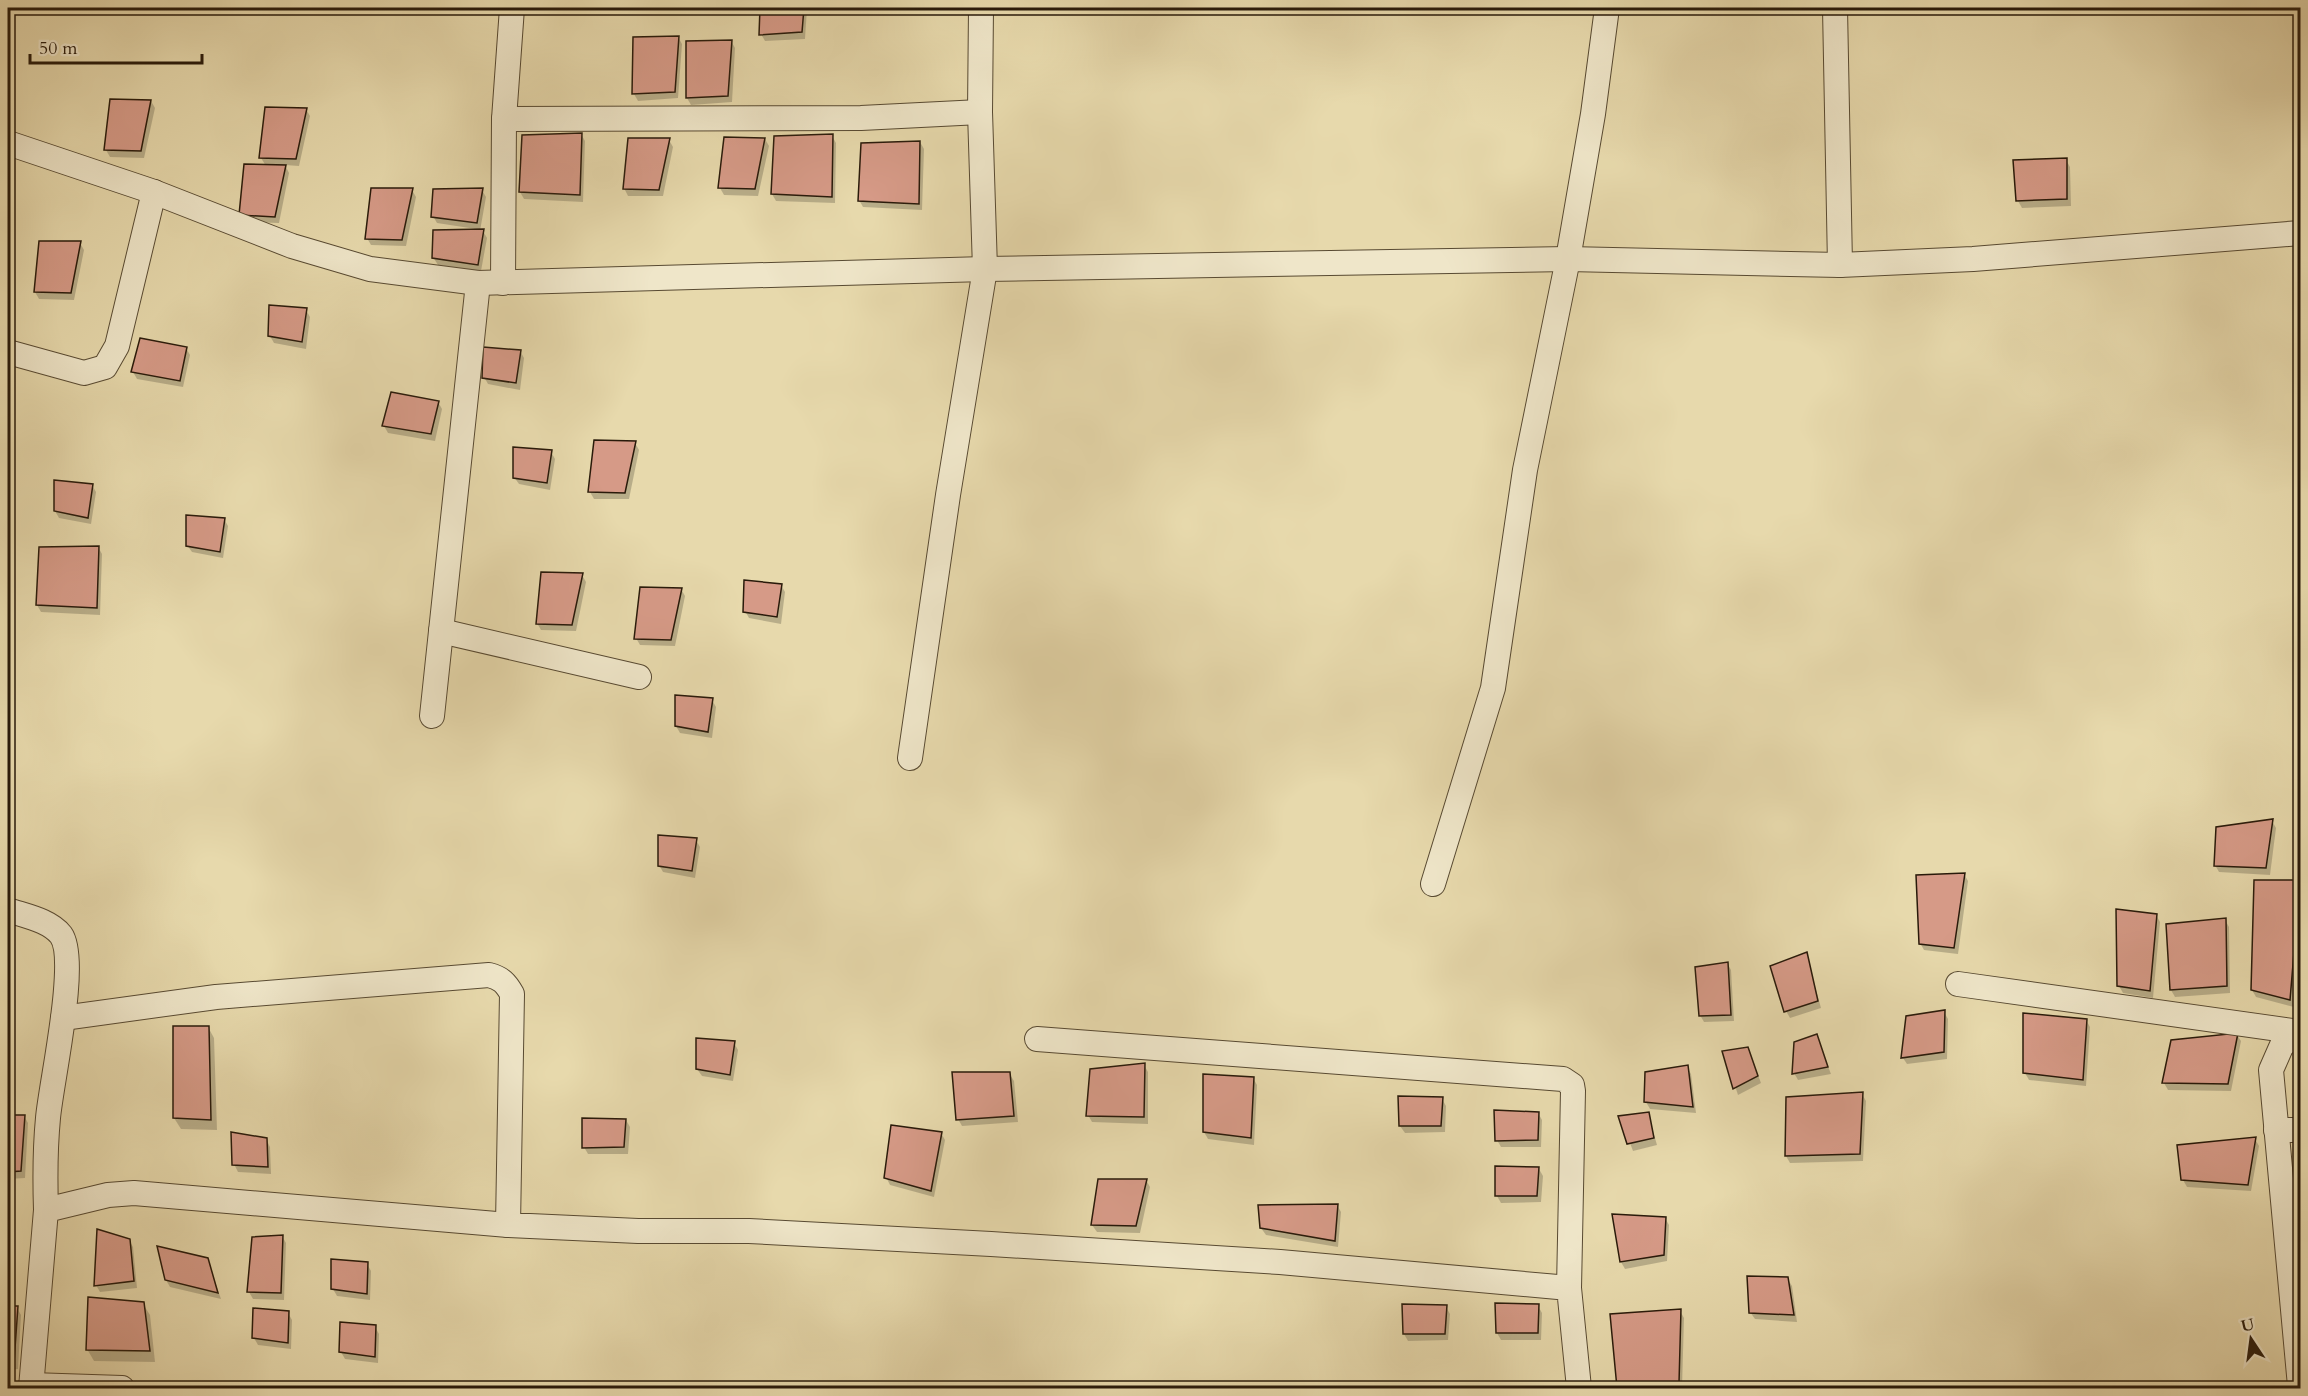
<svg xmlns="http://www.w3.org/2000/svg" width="2308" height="1396" font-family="Cardo,serif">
	<rect width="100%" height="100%" fill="#e7d9ac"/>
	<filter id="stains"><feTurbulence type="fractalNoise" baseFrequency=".00333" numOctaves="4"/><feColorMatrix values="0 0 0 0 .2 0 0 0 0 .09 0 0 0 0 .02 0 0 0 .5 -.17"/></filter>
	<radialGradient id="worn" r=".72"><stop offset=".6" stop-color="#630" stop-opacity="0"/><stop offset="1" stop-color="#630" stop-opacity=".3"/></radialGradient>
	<!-- shadow -->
	<g fill="#0003">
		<path d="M761,8H807L805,39L765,41L761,34Z"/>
		<path d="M678,37L682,44L678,98L638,101L634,94Z"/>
		<path d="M731,41L735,48L732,102L691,105L687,98L688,42Z"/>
		<path d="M151,101L155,108L144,158L110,157L106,150Z"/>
		<path d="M306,109L310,116L299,166L285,165L289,173L279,223L244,222L240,215L266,166L261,158Z"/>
		<path d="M581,134L585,141L583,202L524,199L520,192L524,136Z"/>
		<path d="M832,136L836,143L835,203L776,201L772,194Z"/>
		<path d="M765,139L769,146L758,196L724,195L720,188Z"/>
		<path d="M669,140L673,147L663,196H628L624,188Z"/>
		<path d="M920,142L924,149L922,210L863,207L859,200Z"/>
		<path d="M2066,160L2070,167L2071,206L2022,208L2018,201Z"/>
		<path d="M412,190L416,197L406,246L371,245L367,238Z"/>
		<path d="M482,190L486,197L480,231H483L487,238L481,271L438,265L433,257L476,229L437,223L433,216Z"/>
		<path d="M80,243L84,250L74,300L39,299L35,292Z"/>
		<path d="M306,310L310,317L306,349L274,343L270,336Z"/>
		<path d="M186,348L190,355L183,387L137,379L133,372Z"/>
		<path d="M520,351L524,358L520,390L488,384L484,377Z"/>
		<path d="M438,402L442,409L435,441L388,433L384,426Z"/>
		<path d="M635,443L639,450L629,499H594L590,492Z"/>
		<path d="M551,452L555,459L550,490L519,484L514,477Z"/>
		<path d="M92,485L96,492L91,524L59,518L55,511Z"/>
		<path d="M224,519L228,526L223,558L192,552L187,545Z"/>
		<path d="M98,547L102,554L100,615L41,612L37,605Z"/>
		<path d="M582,575L586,582L576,631L541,630L537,623Z"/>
		<path d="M781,585L785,592L781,624L749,618L745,611Z"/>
		<path d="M681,589L685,596L675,646L640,645L636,638Z"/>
		<path d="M712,700L716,707L712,738L680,733L676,726Z"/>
		<path d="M2272,821L2276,828L2270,875L2219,872L2215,865Z"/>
		<path d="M696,840L700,847L695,878L663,872L659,865Z"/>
		<path d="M1964,874L1968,881L1958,954L1924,950L1920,943Z"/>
		<path d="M2299,881L2300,920L2294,1007L2256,997L2252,990Z"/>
		<path d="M2156,915L2160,922L2153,998L2123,993L2119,986Z"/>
		<path d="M2225,920L2229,927L2230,993L2175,997L2171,990Z"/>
		<path d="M1806,954L1821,1008L1790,1018L1786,1011Z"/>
		<path d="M1727,963L1731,970L1734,1021L1704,1022L1700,1015Z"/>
		<path d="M1944,1012L1948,1019L1947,1059L1907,1064L1903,1058Z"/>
		<path d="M2086,1020L2090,1027L2086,1086L2029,1080L2025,1073Z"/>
		<path d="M208,1027L214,1038L217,1130L181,1129L174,1118Z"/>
		<path d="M2237,1035L2241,1041L2231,1091L2168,1090L2164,1083Z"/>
		<path d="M1816,1036L1831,1074L1798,1080L1794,1073Z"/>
		<path d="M734,1043L738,1050L733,1081L702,1076L697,1069Z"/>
		<path d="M1748,1049L1761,1083L1738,1095L1724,1052Z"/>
		<path d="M1144,1065L1148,1072V1124L1092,1122L1088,1115Z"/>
		<path d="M1687,1067L1691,1074L1696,1113L1650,1109L1646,1102Z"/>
		<path d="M1009,1073L1014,1081L1018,1122L962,1126L958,1119Z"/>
		<path d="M1253,1078L1257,1085L1254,1145L1208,1139L1204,1132Z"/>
		<path d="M1862,1094L1866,1101L1863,1161L1790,1163L1786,1156Z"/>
		<path d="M1442,1099L1446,1106L1445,1132L1405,1133L1400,1126Z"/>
		<path d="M1538,1113L1542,1120L1541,1147H1501L1497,1140Z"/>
		<path d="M1648,1114L1657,1145L1633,1151L1620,1117Z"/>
		<path d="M24,1116L28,1123L25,1178L8,1179V1117Z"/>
		<path d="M626,1120L630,1127L628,1154H588L584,1147Z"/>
		<path d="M941,1133L945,1140L934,1197L890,1185L886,1177Z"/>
		<path d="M266,1139L270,1147L271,1174L238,1172L234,1164Z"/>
		<path d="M2255,1139L2259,1146L2251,1191L2187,1187L2183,1180Z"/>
		<path d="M1539,1169L1543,1176L1541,1202L1501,1203L1497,1196Z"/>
		<path d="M1146,1180L1150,1187L1140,1233L1097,1232L1092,1225L1099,1181Z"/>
		<path d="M1337,1205L1341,1212L1338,1247L1266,1235L1261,1228Z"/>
		<path d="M1614,1216L1665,1218L1669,1225L1667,1261L1625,1269L1621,1262Z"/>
		<path d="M282,1236L286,1243L284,1300L253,1299L249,1292Z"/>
		<path d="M129,1240L133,1247L137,1288L100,1292L96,1285Z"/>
		<path d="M207,1259L221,1299L170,1287L166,1280Z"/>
		<path d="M367,1264L371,1271L370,1300L337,1296L333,1289Z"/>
		<path d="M1787,1278L1792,1286L1797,1322L1755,1319L1750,1312Z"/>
		<path d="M143,1304L150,1315L155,1362L94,1361L87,1349Z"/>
		<path d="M1538,1306L1542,1313L1541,1340H1501L1497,1333Z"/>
		<path d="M1446,1307L1450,1314L1448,1340L1408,1341L1404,1334Z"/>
		<path d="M8,1308H17L21,1315L18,1369L8,1370Z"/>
		<path d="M1680,1311L1684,1318L1682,1388H1618L1611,1315Z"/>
		<path d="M288,1313L292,1320L291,1349L258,1345L254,1338Z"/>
		<path d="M375,1327L379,1334L378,1363L345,1359L341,1352Z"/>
	</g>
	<!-- building -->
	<g fill="#d69a87" stroke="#291a0a" stroke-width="1.5">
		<path d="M760,8H804L802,32L759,35Z"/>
		<path d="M679,36L675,92L632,94L633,37Z"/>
		<path d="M732,40L728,96L686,98V41Z"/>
		<path d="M110,99L151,100L141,151L104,150Z"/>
		<path d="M265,107L307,108L296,159L259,158Z"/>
		<path d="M582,133L580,195L519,192L522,135Z"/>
		<path d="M833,134L832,197L771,194L774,136Z"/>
		<path d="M724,137L765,138L755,189L718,188Z"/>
		<path d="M628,138H670L659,190L623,189Z"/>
		<path d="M920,141L919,204L858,201L861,143Z"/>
		<path d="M2067,158V199L2016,201L2013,160Z"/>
		<path d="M244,164L286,165L275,217L239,215Z"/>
		<path d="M371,188H413L402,240L365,239Z"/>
		<path d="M483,188L477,223L431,217L433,189Z"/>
		<path d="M484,229L478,265L432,258L433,230Z"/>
		<path d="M39,241H81L71,293L34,292Z"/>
		<path d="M269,305L307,308L302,342L268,336Z"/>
		<path d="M140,338L187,347L180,381L131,372Z"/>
		<path d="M483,347L521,350L516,383L482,378Z"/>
		<path d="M391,392L439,401L431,434L382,426Z"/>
		<path d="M594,440L636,441L625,493L588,492Z"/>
		<path d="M513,447L552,450L547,483L513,478Z"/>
		<path d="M54,480L93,484L88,518L54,511Z"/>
		<path d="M186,515L225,518L220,552L186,546Z"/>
		<path d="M99,546L97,608L36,605L39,547Z"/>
		<path d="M541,572L583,573L572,625L536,624Z"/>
		<path d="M744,580L782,584L777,617L743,612Z"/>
		<path d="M640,587L682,588L671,640L634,639Z"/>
		<path d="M675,695L713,698L708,732L675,726Z"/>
		<path d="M2273,819L2266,868L2214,866L2216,827Z"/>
		<path d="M658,835L697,838L692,871L658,866Z"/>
		<path d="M1965,873L1954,948L1919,944L1916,875Z"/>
		<path d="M2254,880H2300L2290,1000L2251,990Z"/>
		<path d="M2116,909L2157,914L2150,991L2117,986Z"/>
		<path d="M2226,918L2227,986L2170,990L2166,924Z"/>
		<path d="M1807,952L1818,1001L1784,1012L1770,966Z"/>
		<path d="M1728,962L1731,1015L1699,1016L1695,967Z"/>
		<path d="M1945,1010L1944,1052L1901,1058L1906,1016Z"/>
		<path d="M2023,1013L2087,1019L2083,1080L2023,1073Z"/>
		<path d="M173,1026H209L211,1120L173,1118Z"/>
		<path d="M2238,1033L2228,1084L2162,1083L2171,1040Z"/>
		<path d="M1817,1034L1828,1067L1792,1074L1794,1042Z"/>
		<path d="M696,1038L735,1041L730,1075L696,1069Z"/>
		<path d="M1748,1047L1758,1076L1733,1089L1722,1051Z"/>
		<path d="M1145,1063L1144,1117L1086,1116L1090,1069Z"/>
		<path d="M1688,1065L1693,1107L1644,1102L1645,1072Z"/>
		<path d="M952,1072H1010L1014,1116L956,1120Z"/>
		<path d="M1203,1074L1254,1077L1251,1138L1203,1132Z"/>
		<path d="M1863,1092L1860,1154L1785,1156L1786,1097Z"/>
		<path d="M1398,1096L1443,1097L1441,1126H1399Z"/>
		<path d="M1494,1110L1539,1112L1538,1140L1495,1141Z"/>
		<path d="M1649,1112L1654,1138L1627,1144L1618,1116Z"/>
		<path d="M8,1115H25L21,1171L8,1172Z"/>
		<path d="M582,1118L626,1119L624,1147L582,1148Z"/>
		<path d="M891,1125L942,1132L931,1191L884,1178Z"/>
		<path d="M231,1132L267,1138L268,1167L232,1165Z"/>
		<path d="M2256,1137L2248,1185L2181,1180L2177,1145Z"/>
		<path d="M1495,1166L1539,1167L1537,1196H1495Z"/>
		<path d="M1098,1179H1147L1136,1226L1091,1225Z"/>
		<path d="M1338,1204L1335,1241L1260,1228L1258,1205Z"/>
		<path d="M1612,1214L1666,1217L1664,1255L1620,1262Z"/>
		<path d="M97,1229L130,1239L134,1281L94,1286Z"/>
		<path d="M283,1235L281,1293L247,1292L252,1237Z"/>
		<path d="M157,1246L208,1258L218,1293L165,1280Z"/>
		<path d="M331,1259L368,1262L367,1294L331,1289Z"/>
		<path d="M1747,1276L1788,1277L1794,1315L1749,1313Z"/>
		<path d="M88,1297L144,1302L150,1351L86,1350Z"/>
		<path d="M1495,1303L1539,1304L1538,1333H1496Z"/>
		<path d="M1402,1304L1447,1305L1445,1334H1403Z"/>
		<path d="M8,1306H18L14,1362L8,1363Z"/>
		<path d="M253,1308L289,1311L288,1343L252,1338Z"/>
		<path d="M1681,1309L1679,1383L1617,1388L1610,1314Z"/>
		<path d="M340,1322L376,1325L375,1357L339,1352Z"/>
	</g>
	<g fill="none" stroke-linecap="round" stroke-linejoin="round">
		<defs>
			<g id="minor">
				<path d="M1835,8L1840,265"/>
				<path d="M504,119L861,118L980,112"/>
				<path d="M8,143L154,192L292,246L370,269L478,283L985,269L1568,259L1840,265L1973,259L2300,233"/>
				<path d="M503,283L504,119L512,8"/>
				<path d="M8,352L84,373L105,367L117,346L154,192"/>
				<path d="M441,631L639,677"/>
				<path d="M432,716L478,283"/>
				<path d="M910,758L948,495L985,269L980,112L981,8"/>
				<path d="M1433,884L1493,688L1525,470L1568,259L1593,114L1607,8"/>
				<path d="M8,910C25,916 49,920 61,935C79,960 51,1083 48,1118C45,1149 45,1179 46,1210"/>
				<path d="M1958,984L2300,1032"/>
				<path d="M63,1018L216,997L489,975C501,978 506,983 512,994L508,1225"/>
				<path d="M2300,1033L2282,1045L2271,1070L2300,1386"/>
				<path d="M1037,1039L1563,1079L1572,1085L1573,1091L1569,1288"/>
				<path d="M2276,1130H2300"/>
				<path d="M31,1385L122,1388"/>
				<path d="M31,1388L46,1210L108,1195L134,1193L508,1225L638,1231H749L991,1244L1280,1262L1569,1288L1579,1388"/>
			</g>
		</defs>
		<!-- minor casing -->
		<use href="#minor" stroke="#584a32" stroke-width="26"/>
		<!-- minor -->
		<use href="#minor" stroke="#efe6c9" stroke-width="24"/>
	</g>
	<!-- margin -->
	<rect width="2308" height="1396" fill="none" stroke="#e7d9ac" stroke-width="30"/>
	<rect x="9" y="9" width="2290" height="1378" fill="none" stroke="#291a0a" stroke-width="3"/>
	<rect x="15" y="15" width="2278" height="1366" fill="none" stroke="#291a0a" stroke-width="1.5"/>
	<!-- north arrow -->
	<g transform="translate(2251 1339) rotate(347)" stroke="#efe6c9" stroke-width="4.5" paint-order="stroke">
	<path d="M0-4.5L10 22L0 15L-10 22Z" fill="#291a0a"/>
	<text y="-9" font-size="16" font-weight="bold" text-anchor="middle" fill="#291a0a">U</text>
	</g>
	<!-- scale -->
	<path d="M30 54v9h172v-9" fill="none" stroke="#291a0a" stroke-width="3"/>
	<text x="39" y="54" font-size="18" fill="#291a0a" stroke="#efe6c9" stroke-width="4.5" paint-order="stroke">50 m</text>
	<rect width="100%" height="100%" filter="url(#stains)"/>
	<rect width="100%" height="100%" fill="url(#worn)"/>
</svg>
